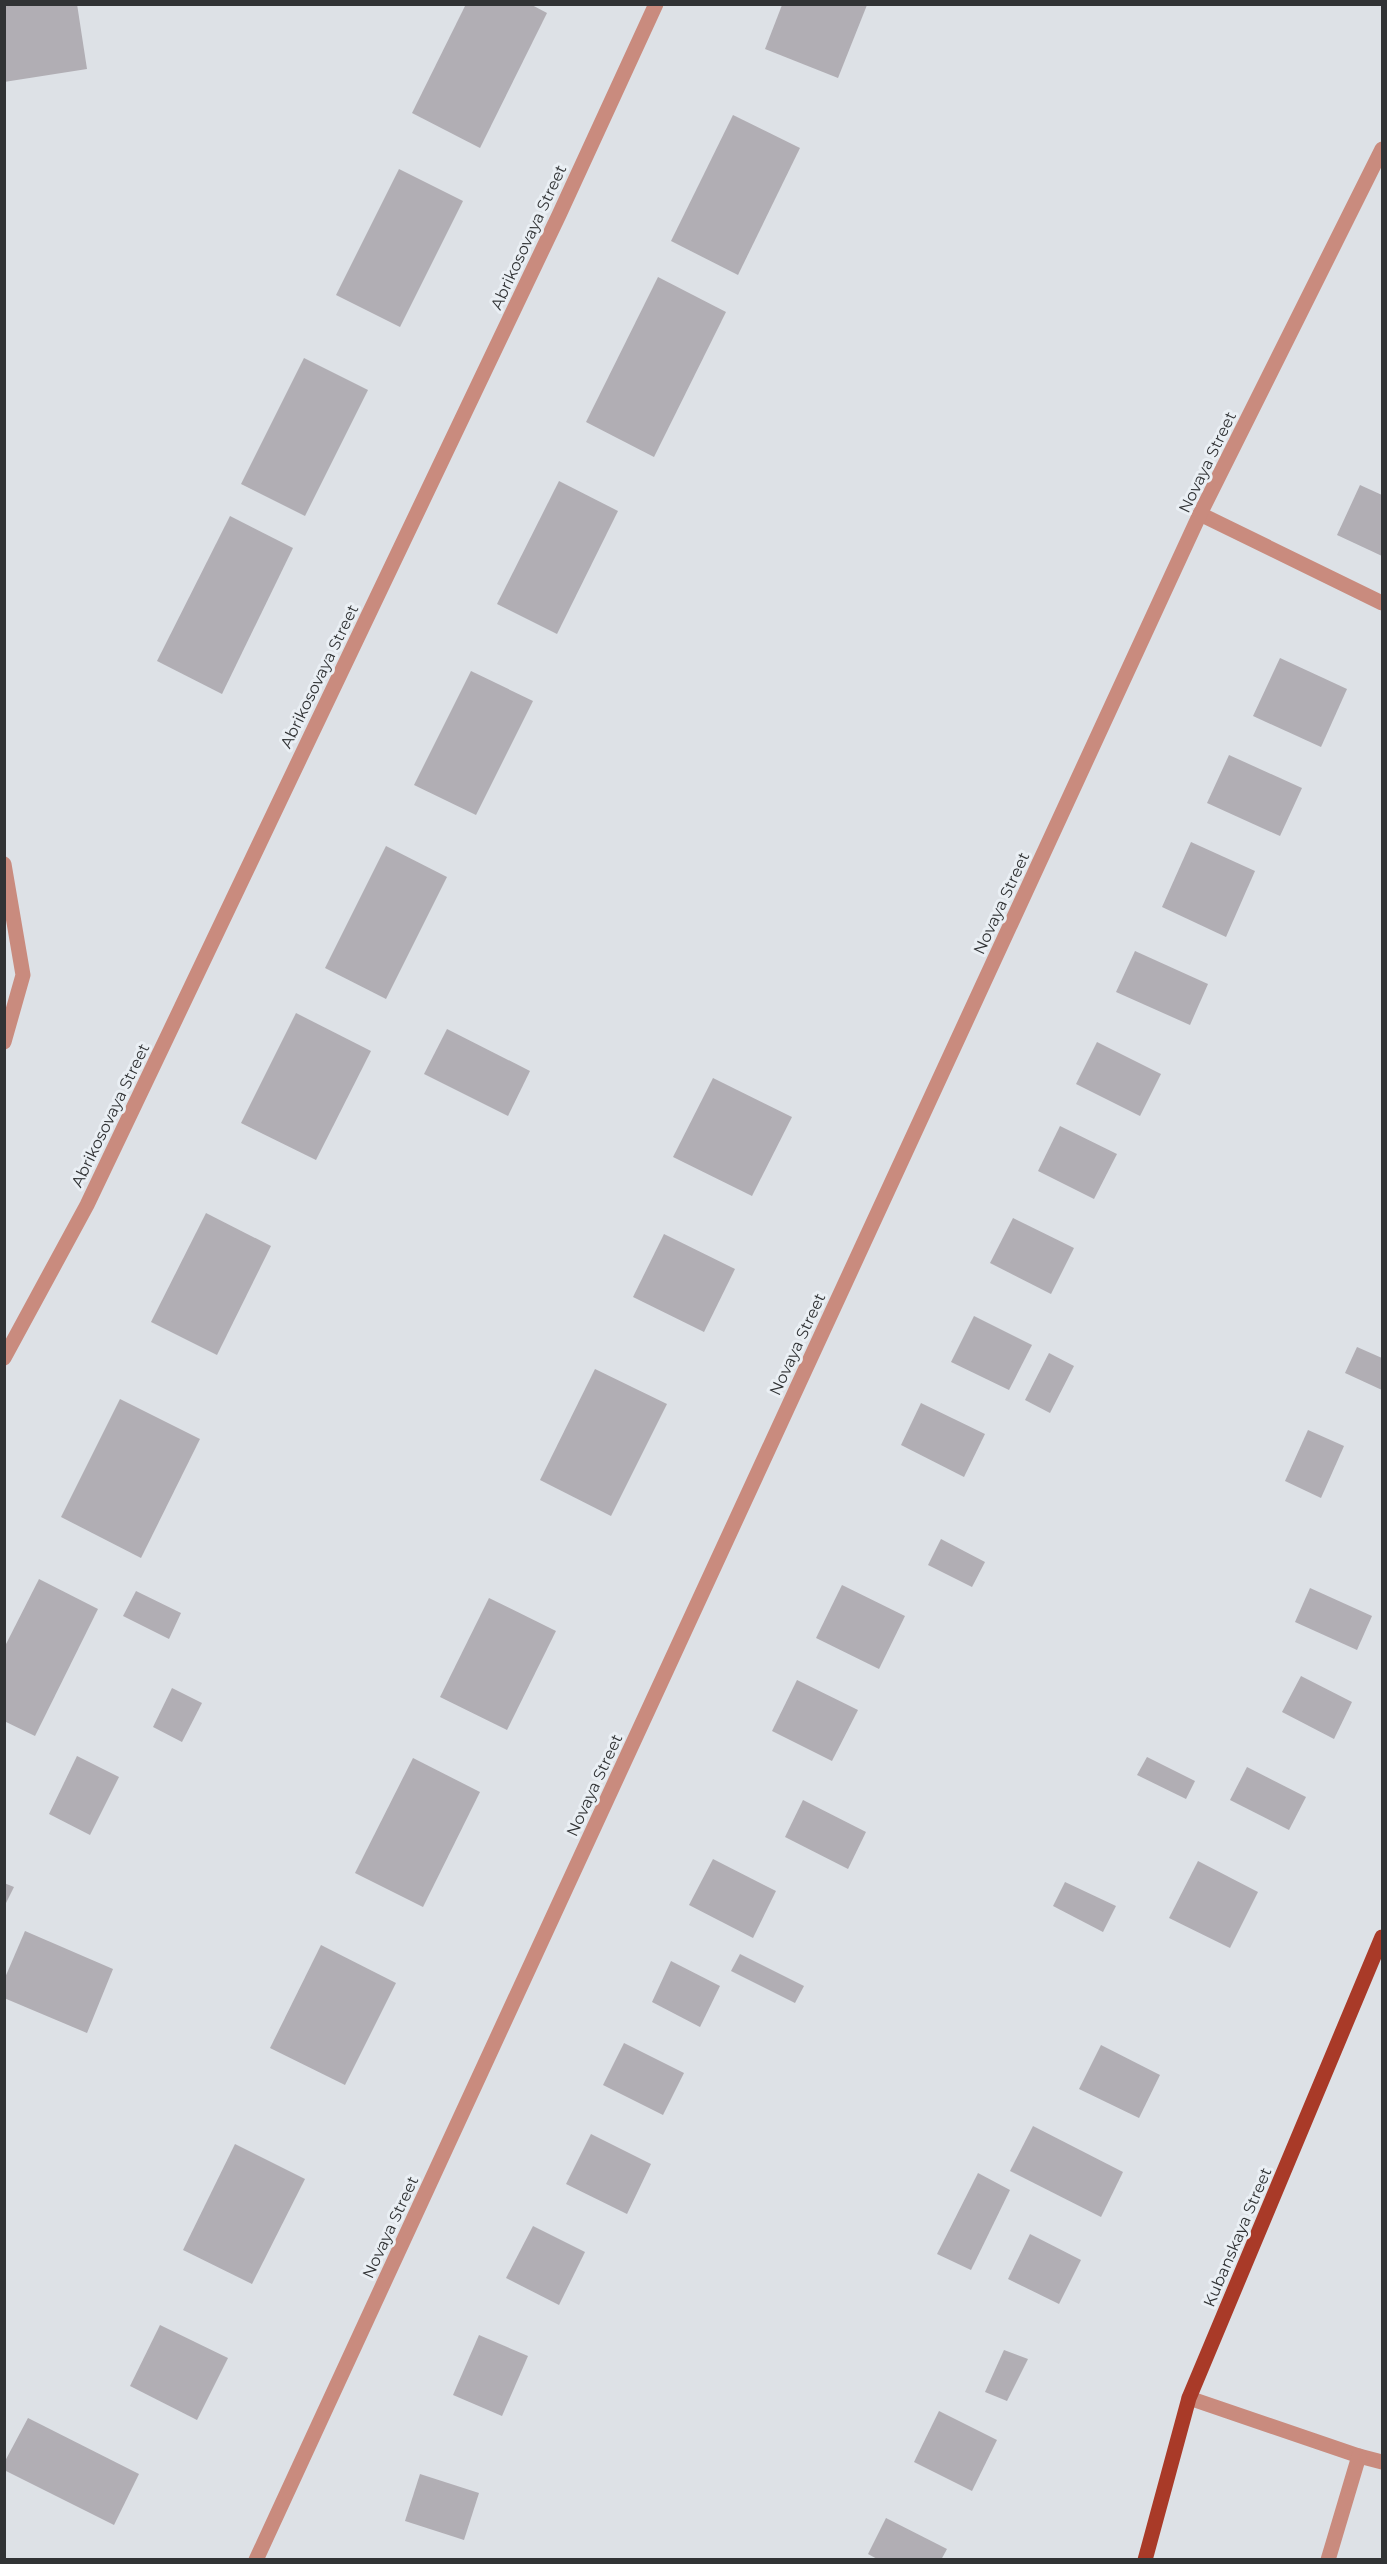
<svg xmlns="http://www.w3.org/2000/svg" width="1387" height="2564" font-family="Montserrat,sans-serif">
	<rect width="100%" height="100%" fill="#dde1e6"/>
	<!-- building -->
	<g fill="#b1aeb4">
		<path d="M4,4H77L87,69L4,82Z"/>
		<path d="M466,4H530L547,13L480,148L412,113Z"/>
		<path d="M782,5H867L838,78L765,49Z"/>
		<path d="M733,115L800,148L738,275L671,241Z"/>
		<path d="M399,169L463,201L400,327L336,295Z"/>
		<path d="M658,277L726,312L654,457L586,422Z"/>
		<path d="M304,358L368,390L305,516L241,484Z"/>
		<path d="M559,481L618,511L557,634L497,604Z"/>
		<path d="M1360,485L1382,495V556L1337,535Z"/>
		<path d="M230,516L293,548L222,694L157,661Z"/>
		<path d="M1280,658L1347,689L1321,747L1253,716Z"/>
		<path d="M471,671L533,701L476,815L414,785Z"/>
		<path d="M1229,755L1302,788L1280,836L1207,803Z"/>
		<path d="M1191,842L1255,871L1226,937L1162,907Z"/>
		<path d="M386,846L447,877L386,999L325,968Z"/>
		<path d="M1135,951L1208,984L1190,1025L1116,992Z"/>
		<path d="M296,1013L371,1051L316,1160L241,1123Z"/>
		<path d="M447,1029L530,1071L508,1116L424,1074Z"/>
		<path d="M1097,1042L1161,1074L1140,1116L1076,1084Z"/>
		<path d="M713,1078L792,1117L752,1196L673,1157Z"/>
		<path d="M1060,1126L1117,1154L1094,1199L1038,1171Z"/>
		<path d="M206,1213L271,1246L217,1355L151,1322Z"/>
		<path d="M1013,1218L1074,1248L1051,1294L990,1263Z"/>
		<path d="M664,1234L735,1269L704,1332L633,1297Z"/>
		<path d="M974,1316L1032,1345L1009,1390L951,1362Z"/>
		<path d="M1357,1347L1382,1358V1390L1345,1373Z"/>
		<path d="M1049,1353L1074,1366L1050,1413L1025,1400Z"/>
		<path d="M595,1369L667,1404L611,1516L540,1480Z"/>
		<path d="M120,1399L200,1439L141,1558L61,1517Z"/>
		<path d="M921,1403L985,1434L964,1477L901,1445Z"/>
		<path d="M1308,1430L1344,1446L1321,1498L1285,1481Z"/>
		<path d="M941,1539L985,1562L972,1587L928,1565Z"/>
		<path d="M39,1579L98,1609L35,1736L4,1721V1648Z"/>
		<path d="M842,1585L905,1616L879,1669L816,1638Z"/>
		<path d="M1310,1588L1372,1616L1357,1650L1295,1622Z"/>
		<path d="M136,1591L181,1613L169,1639L123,1616Z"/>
		<path d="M489,1598L556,1631L507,1730L440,1697Z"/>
		<path d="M1301,1676L1352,1702L1334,1739L1282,1712Z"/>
		<path d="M797,1680L858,1710L832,1761L772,1731Z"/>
		<path d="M172,1688L202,1703L182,1742L153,1727Z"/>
		<path d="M77,1756L119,1777L90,1835L49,1814Z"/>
		<path d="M1147,1757L1195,1781L1186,1799L1137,1775Z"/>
		<path d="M413,1758L480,1792L423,1907L355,1873Z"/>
		<path d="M1247,1767L1306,1797L1289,1830L1230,1800Z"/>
		<path d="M803,1800L866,1832L848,1869L785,1837Z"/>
		<path d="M713,1859L776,1891L753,1938L689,1905Z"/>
		<path d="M1198,1861L1258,1892L1230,1948L1169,1918Z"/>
		<path d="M1065,1882L1116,1906L1103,1932L1053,1906Z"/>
		<path d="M4,1883L14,1887L4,1907Z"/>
		<path d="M25,1931L113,1969L87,2033L4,1998V1980Z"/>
		<path d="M321,1945L396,1983L345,2085L270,2048Z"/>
		<path d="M740,1954L804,1986L795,2003L731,1971Z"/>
		<path d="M671,1961L720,1986L700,2027L652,2002Z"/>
		<path d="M624,2043L684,2073L663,2115L603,2085Z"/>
		<path d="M1101,2045L1160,2075L1139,2118L1079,2089Z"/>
		<path d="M1033,2126L1123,2172L1101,2217L1010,2171Z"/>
		<path d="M591,2134L651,2164L627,2214L566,2184Z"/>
		<path d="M235,2144L305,2179L252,2284L183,2250Z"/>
		<path d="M978,2173L1010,2190L971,2270L937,2254Z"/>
		<path d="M533,2226L585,2252L559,2305L506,2278Z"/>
		<path d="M1030,2234L1081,2260L1059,2304L1008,2279Z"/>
		<path d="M160,2325L228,2358L197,2420L130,2386Z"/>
		<path d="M479,2335L528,2356L502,2416L453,2395Z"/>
		<path d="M1004,2350L1028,2359L1007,2401L985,2392Z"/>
		<path d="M939,2411L997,2440L972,2491L914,2462Z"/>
		<path d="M28,2418L139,2474L114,2525L4,2470V2463Z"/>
		<path d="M420,2474L479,2493L464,2540L405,2521Z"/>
		<path d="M886,2518L947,2549L941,2560H879L868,2554Z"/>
	</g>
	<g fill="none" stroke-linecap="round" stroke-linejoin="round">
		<!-- minor -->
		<g stroke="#c98b7e" stroke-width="15">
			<path d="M1200,514L1382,603"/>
			<path d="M4,864L23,975L4,1042"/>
			<path d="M4,1358L87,1205L559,215L656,4"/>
			<path d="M1189,2398L1359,2456L1382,2462"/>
			<path d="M256,2560L1200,514L1382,149"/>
			<path d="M1328,2560L1359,2456"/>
		</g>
		<!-- major -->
		<path stroke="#a93a28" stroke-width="15" d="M1145,2560L1189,2398L1382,1937"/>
	</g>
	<g text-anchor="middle" stroke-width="6" stroke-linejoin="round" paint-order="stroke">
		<!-- street labels -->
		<g font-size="16" fill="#313335" stroke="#eaeff4">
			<text transform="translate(528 237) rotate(-65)" y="6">Abrikosovaya Street</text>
			<text transform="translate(1207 462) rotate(-64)" y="6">Novaya Street</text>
			<text transform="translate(319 676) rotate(-64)" y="6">Abrikosovaya Street</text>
			<text transform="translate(1001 903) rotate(-65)" y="6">Novaya Street</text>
			<text transform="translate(110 1115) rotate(-64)" y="6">Abrikosovaya Street</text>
			<text transform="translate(797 1344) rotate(-65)" y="6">Novaya Street</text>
			<text transform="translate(594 1785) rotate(-65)" y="6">Novaya Street</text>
			<text transform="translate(390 2227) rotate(-65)" y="6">Novaya Street</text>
			<text transform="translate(1237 2237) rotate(-67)" y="6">Kubanskaya Street</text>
		</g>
	</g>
	<!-- border -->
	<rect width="1387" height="2564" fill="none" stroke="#313335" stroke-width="12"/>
</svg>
